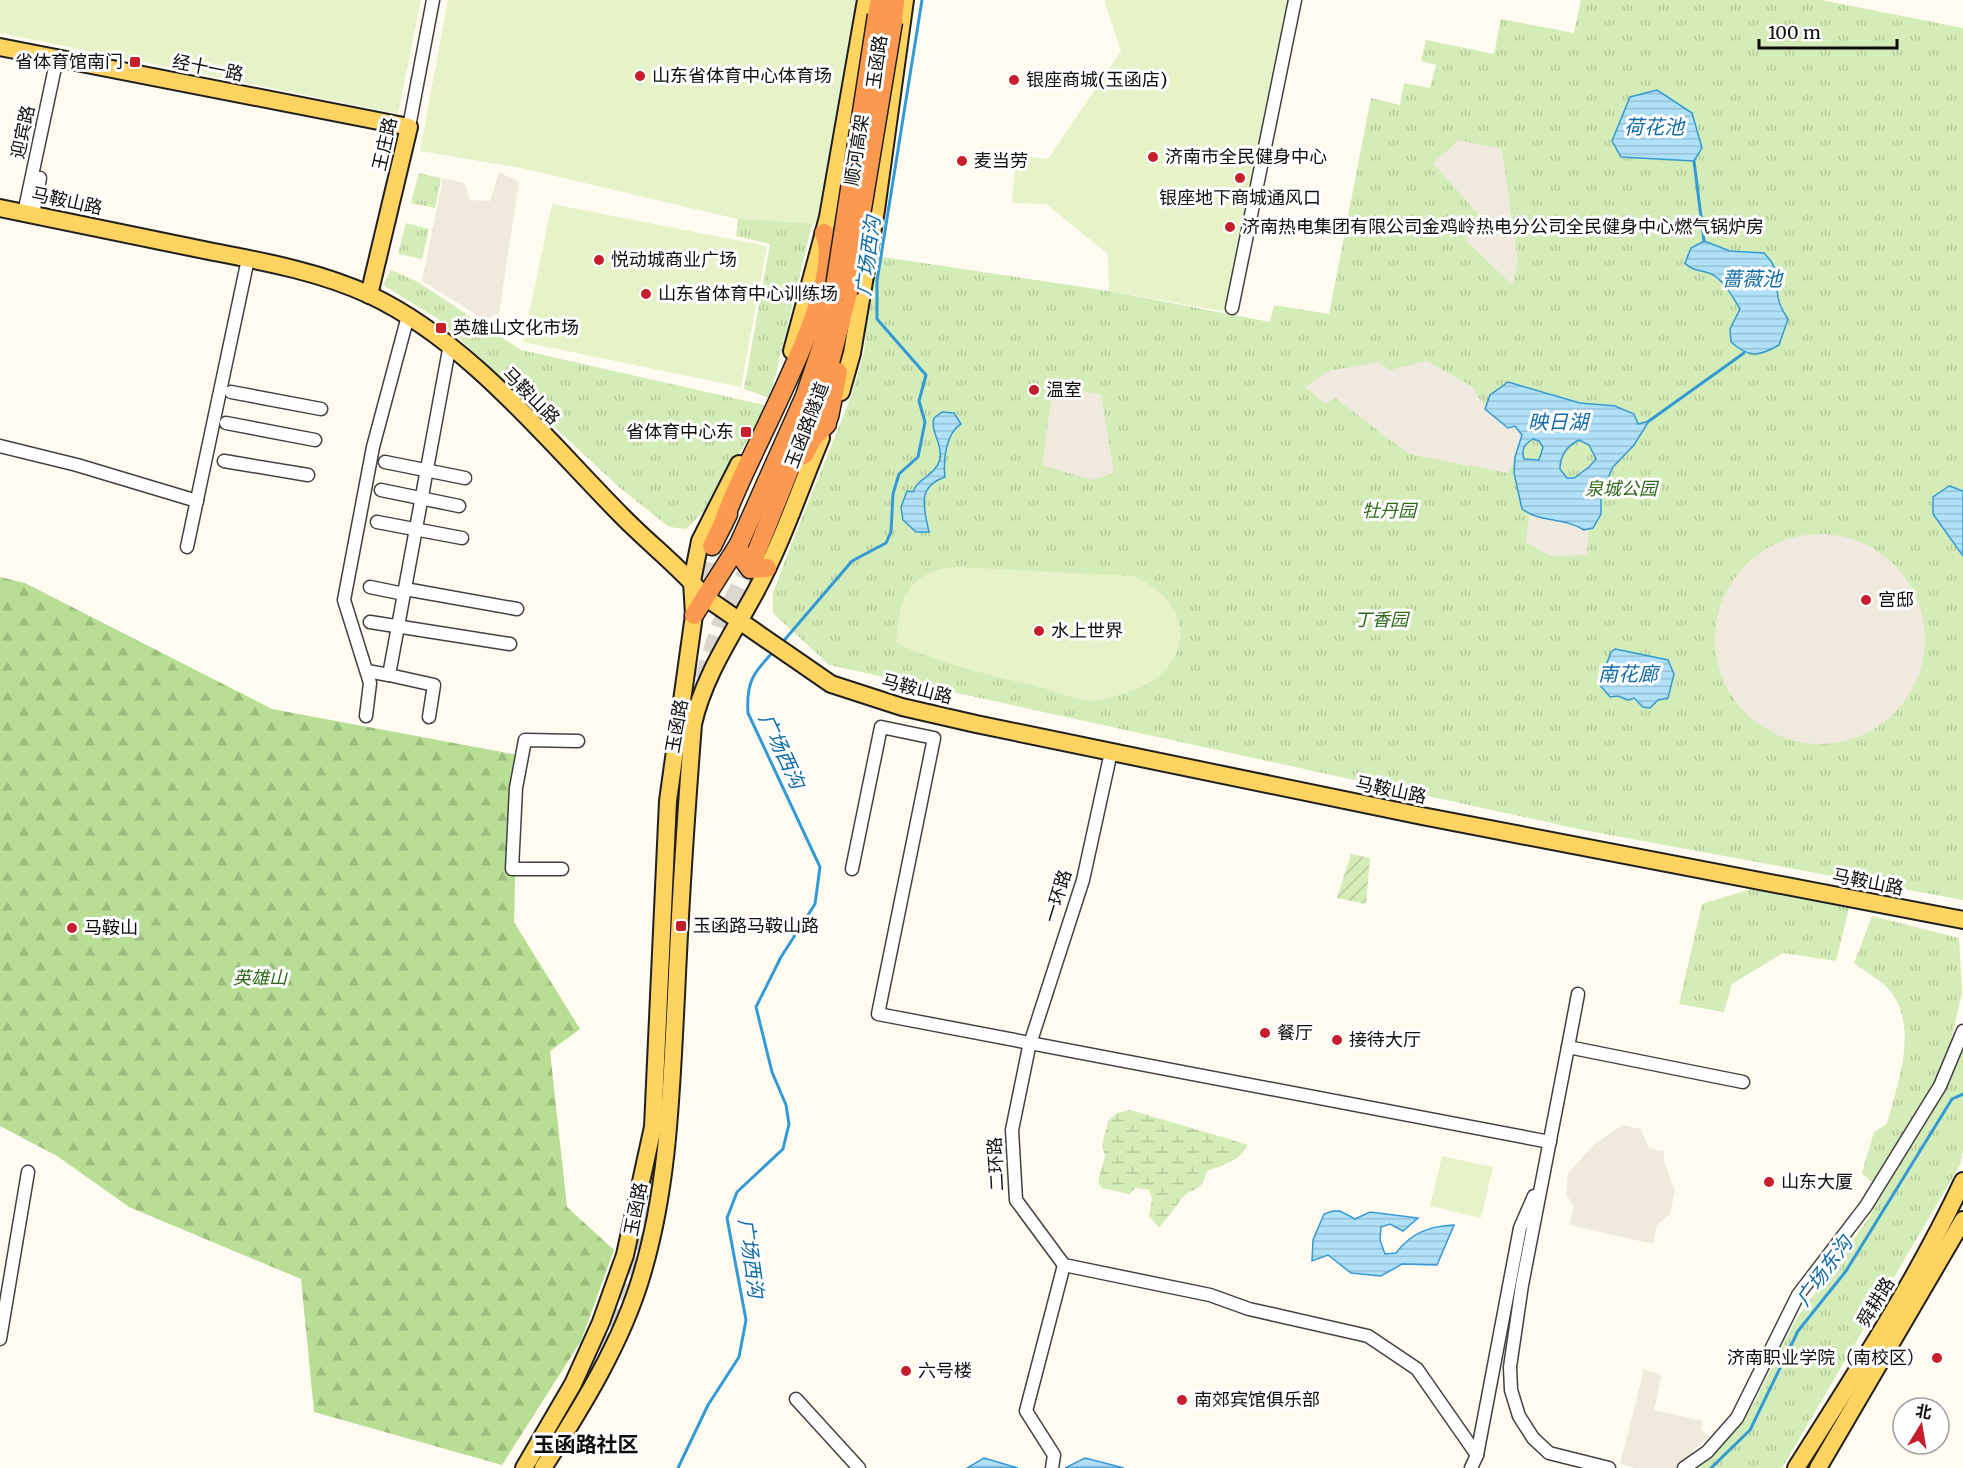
<svg xmlns="http://www.w3.org/2000/svg" width="1963" height="1468" font-family="Merriweather,'Noto Sans SC',serif">
	<defs>
		<pattern id="forest-firs" width="22" height="20" patternUnits="userSpaceOnUse" patternTransform="scale(1.5)"><rect width="22" height="20" fill="#b8de95"/><path d="M5 1l3.5 6h-7zM16 11l3.5 6h-7z" fill="#9dbd7f"/></pattern>
		<pattern id="wetland-marsh" width="20" height="14" patternUnits="userSpaceOnUse" patternTransform="scale(1.5)"><rect width="20" height="14" fill="#d4ecb7"/><path d="M1 5h8M5 5V1M11 12h8M15 12V8" fill="none" stroke="#b5c99c"/></pattern>
		<pattern id="park-tufts" width="24" height="20" patternUnits="userSpaceOnUse" patternTransform="scale(1.5)"><rect width="24" height="20" fill="#d4ecb7"/><path d="M3 7l-1-3M5 7V3M7 7l1-3M15 17l-1-3M17 17v-4M19 17l1-3" fill="none" stroke="#b5c99c"/></pattern>
		<pattern id="garden-furrows" width="10" height="10" patternUnits="userSpaceOnUse" patternTransform="scale(1.5)"><rect width="10" height="10" fill="#d4ecb7"/><path d="M-1 1l2-2M0 10L10 0M9 11l2-2" fill="none" stroke="#b5c99c"/></pattern>
		<pattern id="water-rules" width="6" height="5" patternUnits="userSpaceOnUse" patternTransform="scale(1.5)"><rect width="6" height="5" fill="#b1e1f9"/><path d="M0 2.5h6" fill="none" stroke="#97c0d4"/></pattern>
	</defs>
	<rect width="100%" height="100%" fill="#fffbf0"/>
	<!-- forest -->
	<path fill="url(#forest-firs)" d="M0,577L25,583L272,709L518,755L514,922L580,1029L550,1051L567,1207L614,1250L581,1341L502,1465L314,1412L301,1279L129,1207L57,1156L0,1126Z"/>
	<!-- wetland -->
	<path fill="url(#wetland-marsh)" d="M1130,1110L1232,1140L1248,1145C1239,1161 1224,1165 1207,1171C1200,1196 1194,1185 1183,1197C1175,1207 1168,1218 1159,1228L1149,1216L1152,1198L1149,1190L1136,1188L1129,1194L1102,1188L1098,1182L1105,1156L1102,1145L1108,1121L1117,1113Z"/>
	<!-- park -->
	<g fill="url(#park-tufts)">
		<path d="M1581,0H1821L1963,28V900L1583,830L829,665L773,613V593L793,540L851,397L864,352L871,277L876,256L1109,291L1270,322L1274,305L1329,314L1371,98L1400,105L1404,83L1430,88L1436,65L1421,61L1426,40L1494,54L1501,19L1574,33Z"/>
		<path d="M419,173L441,178L435,208L411,203Z"/>
		<path d="M739,209L814,216L770,398L744,389L770,244L736,236Z"/>
		<path d="M406,223L429,229L422,259L398,254Z"/>
		<path d="M391,270L418,282L521,350L768,406L704,511L686,529L669,527L620,488L438,319L383,285Z"/>
		<path d="M1751,889L1849,908L1836,961L1783,953L1732,984L1724,1012L1679,1004L1702,904Z"/>
		<path d="M1872,916L1959,938L1962,993L1945,1067L1879,1189L1862,1173L1874,1132L1887,1124C1897,1084 1919,1030 1891,992C1883,981 1865,972 1854,963Z"/>
		<path d="M1963,1048V1150L1960,1165L1782,1468H1697L1710,1458L1753,1405L1795,1321L1866,1222L1947,1085Z"/>
	</g>
	<!-- garden -->
	<path fill="url(#garden-furrows)" d="M1351,854L1370,858L1366,904L1337,898Z"/>
	<!-- pitch -->
	<g fill="#e6f3c9">
		<path d="M0,0H421L398,114L0,33Z"/>
		<path d="M448,0H859L820,224L737,219L521,168L420,151Z"/>
		<path d="M1104,0H1289L1227,312L1109,291L1108,254L1046,204L1012,203L1016,155L1048,159L1121,51Z"/>
		<path d="M552,204L767,246L741,387L523,342Z"/>
		<path d="M957,567L1134,576C1205,609 1191,677 1119,695C1112,697 1101,701 1093,701C1076,701 1056,691 1040,687C990,676 942,664 896,643C900,608 900,582 938,570C944,568 951,568 957,567Z"/>
		<path d="M1442,1156L1493,1167L1481,1218L1430,1206Z"/>
	</g>
	<!-- plaza -->
	<g fill="#f0eade">
		<path d="M1459,140L1502,149L1518,262L1512,285L1465,240L1478,214L1433,163Z"/>
		<path d="M499,172L519,182L499,313L485,320L422,281L443,178L465,183L470,200L490,201Z"/>
		<path d="M1427,361L1471,386L1491,415L1508,428L1514,426L1522,435L1521,445L1508,473L1409,454L1335,398L1325,404L1305,387L1328,371L1379,362L1390,370Z"/>
		<path d="M1053,387L1101,394L1114,473L1092,480L1042,465Z"/>
		<path d="M1529,515L1573,523L1588,531L1587,555L1550,556L1526,542Z"/>
		<circle cx="1820" cy="639" r="105"/>
		<path d="M1622,1125L1641,1129L1649,1149L1664,1151V1162L1675,1191L1670,1214L1657,1225L1653,1244L1569,1225L1574,1207L1566,1194L1568,1173L1595,1144Z"/>
		<path d="M1644,1369L1662,1375L1654,1410L1703,1421L1701,1429L1708,1437L1675,1468H1635L1620,1464Z"/>
	</g>
	<!-- water -->
	<g fill="url(#water-rules)" stroke="#349ad5" stroke-width="1.5" fill-rule="evenodd">
		<path d="M1657,90L1692,113L1702,148L1694,161L1621,157L1612,141L1630,97Z"/>
		<path d="M1704,241L1730,251L1764,253C1782,272 1774,276 1778,297C1779,305 1784,313 1788,319L1779,345C1758,357 1749,358 1731,342L1730,329L1740,309C1734,299 1726,284 1716,277C1707,269 1693,273 1685,263L1691,248Z"/>
		<path d="M1508,382L1580,403L1615,406L1634,414L1638,424L1649,421L1634,445L1613,467L1601,494V514L1593,528L1584,530C1564,517 1540,523 1522,509L1514,473L1515,457L1522,435L1515,426L1508,428L1485,409L1490,395ZM1533,439L1539,441L1543,447L1539,460L1524,459C1521,449 1524,445 1533,439ZM1579,440L1589,445L1596,459L1589,467L1574,478H1567L1560,469C1560,456 1567,446 1579,440Z"/>
		<path d="M942,412L954,413L961,424C946,433 943,460 945,477C916,487 924,508 929,532H916L903,520L901,507L907,491L913,492C917,478 936,476 940,459C943,443 930,433 934,418Z"/>
		<path d="M1949,486L1963,491V556L1933,514V497Z"/>
		<path d="M1615,649L1668,660L1674,674L1668,698L1658,700L1650,708L1643,707L1634,698L1628,700L1618,696L1610,697L1599,684L1611,652Z"/>
		<path d="M1333,1211H1340L1355,1219L1370,1212L1418,1218L1403,1231L1390,1224L1381,1227L1380,1240L1385,1254L1396,1253C1411,1233 1429,1226 1454,1225L1437,1265L1402,1264L1381,1276L1351,1273L1328,1255L1312,1261L1313,1240L1324,1214Z"/>
		<path d="M984,1458L1018,1468H967Z"/>
		<path d="M1085,1458L1124,1468H1065Z"/>
	</g>
	<g fill="none" stroke-linecap="round" stroke-linejoin="round">
		<!-- stream -->
		<g stroke="#349ad5" stroke-width="3">
			<path d="M1694,161L1704,241"/>
			<path d="M1649,421L1744,353"/>
			<path d="M781,644L852,561L886,543L891,532L893,494L899,474L918,457L925,422L919,401L926,375L877,319V281L922,0"/>
			<path d="M678,1468L708,1405L739,1357L746,1320L727,1218L737,1192L783,1149L789,1124L786,1105L772,1072L756,1007L781,957L815,904L820,867L748,713C746,682 753,673 774,651"/>
			<path d="M1711,1468L1750,1430L1798,1331L1846,1271L1952,1099L1963,1094"/>
		</g>
		<!-- highway-tunnel -->
		<g stroke="#dbd7ce" stroke-width="18" stroke-dasharray="18 9" stroke-linecap="butt">
			<path d="M699,606L712,546"/>
			<path d="M703,679L720,626L755,555"/>
			<path d="M675,865L681,800"/>
			<path d="M591,1376L633,1272L660,1144"/>
		</g>
		<defs>
			<g id="minor">
				<path d="M409,127L433,0"/>
				<path d="M24,213L57,58"/>
				<path d="M33,214L40,178"/>
				<path d="M1232,308L1295,0"/>
				<path d="M231,392L321,409"/>
				<path d="M226,423L315,440"/>
				<path d="M0,446L77,465L197,501"/>
				<path d="M224,461L308,475"/>
				<path d="M385,462L465,478"/>
				<path d="M381,490L459,506"/>
				<path d="M377,522L462,538"/>
				<path d="M187,547L248,259"/>
				<path d="M370,587L404,594"/>
				<path d="M405,589L517,609"/>
				<path d="M370,622L510,644"/>
				<path d="M367,671L389,675L450,344"/>
				<path d="M389,675L434,685L429,717"/>
				<path d="M366,716L370,683L344,600L373,447L408,316"/>
				<path d="M562,869H512L516,788L525,740L578,741"/>
				<path d="M852,869L881,727L934,738L878,1014L1550,1142"/>
				<path d="M1578,994L1568,1047L1743,1082"/>
				<path d="M1568,1047L1522,1285L1510,1367L1511,1390L1519,1416L1533,1438L1549,1453L1609,1468"/>
				<path d="M1064,1265L1016,1200L1012,1130L1029,1047L1083,880L1111,752"/>
				<path d="M0,1339L28,1172"/>
				<path d="M796,1399L859,1468"/>
				<path d="M1052,1468L1054,1455L1026,1411L1064,1265L1210,1295L1249,1309L1368,1336L1417,1369L1477,1455"/>
				<path d="M1471,1468L1477,1455L1520,1228L1534,1196"/>
				<path d="M1684,1468L1707,1452L1737,1418L1798,1295L1866,1206L1940,1086L1963,1031"/>
			</g>
			<g id="major">
				<path d="M0,47L409,127L369,295"/>
				<path d="M0,208C68,222 136,236 204,250C260,261 318,271 370,295C469,342 545,438 621,515C648,543 680,567 705,597L831,684L902,707L976,724L1422,816L1963,920"/>
				<path d="M792,351L828,217L866,0"/>
				<path d="M841,392L852,353L876,210L905,0"/>
				<path d="M524,1468L573,1384L601,1322L625,1255L653,1127L668,801L694,615L692,581L700,541L739,464"/>
				<path d="M543,1468C581,1408 622,1343 642,1274C669,1184 671,1089 676,996C680,905 686,814 693,724C704,675 733,634 756,591C782,542 800,489 821,438"/>
				<path d="M1796,1468C1855,1375 1916,1281 1963,1181"/>
				<path d="M1818,1468L1963,1220"/>
			</g>
			<g id="highway">
				<path d="M877,15L880,0"/>
				<path d="M893,22L895,0"/>
				<path d="M829,417L838,372"/>
				<path d="M804,455L813,438L827,424"/>
				<path d="M723,524C741,463 849,288 824,233"/>
				<path d="M739,544V554L750,569L767,568"/>
				<path d="M712,546L728,514"/>
				<path d="M756,553L826,378L848,293"/>
				<path d="M694,615L739,544L805,396L823,343L833,299"/>
			</g>
		</defs>
		<!-- minor casing -->
		<use href="#minor" stroke="#414141" stroke-width="15"/>
		<!-- major casing -->
		<use href="#major" stroke="#1f1f1f" stroke-width="20"/>
		<!-- highway casing -->
		<use href="#highway" stroke="#1f1f1f" stroke-width="21"/>
		<!-- minor -->
		<use href="#minor" stroke="#fff" stroke-width="12"/>
		<!-- major -->
		<use href="#major" stroke="#ffd360" stroke-width="16"/>
		<!-- highway -->
		<use href="#highway" stroke="#fc9951" stroke-width="18"/>
		<defs>
			<g id="highway-bridge">
				<path d="M848,293L893,22"/>
				<path d="M833,299L877,15"/>
			</g>
		</defs>
		<!-- highway-bridge casing -->
		<use href="#highway-bridge" stroke="#1f1f1f" stroke-width="21" stroke-linecap="butt"/>
		<!-- highway-bridge -->
		<use href="#highway-bridge" stroke="#fc9951" stroke-width="18"/>
	</g>
	<!-- markers -->
	<g fill="#c61e2c" stroke="#fff" stroke-width="2">
		<rect x="129" y="56" width="12" height="12" rx="3"/>
		<circle cx="640" cy="76" r="6"/>
		<circle cx="1014" cy="80" r="6"/>
		<circle cx="1153" cy="157" r="6"/>
		<circle cx="962" cy="161" r="6"/>
		<circle cx="1240" cy="178" r="6"/>
		<circle cx="1230" cy="227" r="6"/>
		<circle cx="599" cy="260" r="6"/>
		<circle cx="646" cy="294" r="6"/>
		<rect x="435" y="322" width="12" height="12" rx="3"/>
		<circle cx="1034" cy="390" r="6"/>
		<rect x="740" y="426" width="12" height="12" rx="3"/>
		<circle cx="1866" cy="600" r="6"/>
		<circle cx="1039" cy="631" r="6"/>
		<rect x="675" y="920" width="12" height="12" rx="3"/>
		<circle cx="72" cy="928" r="6"/>
		<circle cx="1265" cy="1033" r="6"/>
		<circle cx="1337" cy="1040" r="6"/>
		<circle cx="1769" cy="1182" r="6"/>
		<circle cx="1937" cy="1358" r="6"/>
		<circle cx="906" cy="1371" r="6"/>
		<circle cx="1182" cy="1400" r="6"/>
	</g>
	<g text-anchor="middle" stroke-width="6" stroke-linejoin="round" paint-order="stroke">
		<!-- poi labels -->
		<g font-size="18" fill="#0e0e0e" stroke="#fff" text-anchor="start">
			<text x="123" y="68" text-anchor="end">省体育馆南门</text>
			<text x="652" y="82">山东省体育中心体育场</text>
			<text x="1026" y="86">银座商城(玉函店)</text>
			<text x="1165" y="163">济南市全民健身中心</text>
			<text x="974" y="167">麦当劳</text>
			<text x="1240" y="204" text-anchor="middle">银座地下商城通风口</text>
			<text x="1242" y="233">济南热电集团有限公司金鸡岭热电分公司全民健身中心燃气锅炉房</text>
			<text x="611" y="266">悦动城商业广场</text>
			<text x="658" y="300">山东省体育中心训练场</text>
			<text x="453" y="334">英雄山文化市场</text>
			<text x="1046" y="396">温室</text>
			<text x="734" y="438" text-anchor="end">省体育中心东</text>
			<text x="1878" y="606">宫邸</text>
			<text x="1051" y="637">水上世界</text>
			<text x="693" y="932">玉函路马鞍山路</text>
			<text x="84" y="934">马鞍山</text>
			<text x="1277" y="1039">餐厅</text>
			<text x="1349" y="1046">接待大厅</text>
			<text x="1781" y="1188">山东大厦</text>
			<text x="1925" y="1364" text-anchor="end">济南职业学院（南校区）</text>
			<text x="918" y="1377">六号楼</text>
			<text x="1194" y="1406">南郊宾馆俱乐部</text>
		</g>
		<!-- street labels -->
		<g font-size="18" fill="#0e0e0e" stroke="#fff">
			<text transform="translate(877 62) rotate(-82)" y="6">玉函路</text>
			<text transform="translate(208 68) rotate(11)" y="6">经十一路</text>
			<text transform="translate(23 132) rotate(-78)" y="6">迎宾路</text>
			<text transform="translate(385 144) rotate(-77)" y="6">王庄路</text>
			<text transform="translate(857 150) rotate(-81)" y="6">顺河高架</text>
			<text transform="translate(67 201) rotate(12)" y="6">马鞍山路</text>
			<text transform="translate(531 396) rotate(45)" y="6">马鞍山路</text>
			<text transform="translate(807 425) rotate(-69)" y="6">玉函路隧道</text>
			<text transform="translate(917 689) rotate(14)" y="6">马鞍山路</text>
			<text transform="translate(677 726) rotate(-80)" y="6">玉函路</text>
			<text transform="translate(1391 790) rotate(12)" y="6">马鞍山路</text>
			<text transform="translate(1868 882) rotate(11)" y="6">马鞍山路</text>
			<text transform="translate(1058 896) rotate(-73)" y="6">一环路</text>
			<text transform="translate(996 1164) rotate(-93)" y="6">二环路</text>
			<text transform="translate(636 1209) rotate(-79)" y="6">玉函路</text>
			<text transform="translate(1876 1302) rotate(-59)" y="6">舜耕路</text>
		</g>
		<!-- park labels -->
		<g font-size="18" font-style="italic" fill="#2e6a1a" stroke="#fff">
			<text x="1621" y="495">泉城公园</text>
			<text x="1389" y="517">牡丹园</text>
			<text x="1381" y="626">丁香园</text>
			<text x="260" y="984">英雄山</text>
		</g>
		<!-- water labels -->
		<g font-size="20" font-style="italic" fill="#106ba7" stroke="#fff">
			<text x="1654" y="134">荷花池</text>
			<text transform="translate(868 256) rotate(-83)" y="7">广场西沟</text>
			<text x="1752" y="286">蔷薇池</text>
			<text x="1558" y="429">映日湖</text>
			<text x="1628" y="681">南花廊</text>
			<text transform="translate(782 751) rotate(65)" y="7">广场西沟</text>
			<text transform="translate(751 1258) rotate(82)" y="7">广场西沟</text>
			<text transform="translate(1824 1271) rotate(-54)" y="7">广场东沟</text>
		</g>
		<!-- quarter labels -->
		<g font-size="21" font-weight="bold" fill="#0e0e0e" stroke="#fff">
			<text x="586" y="1452">玉函路社区</text>
		</g>
	</g>
	<!-- north arrow -->
	<g transform="translate(1921 1426) rotate(11)"><circle r="28" fill="#ffffff" stroke="#9f9f9f" stroke-width="1.5"/>
	<path d="M0-4.5L10 22L0 15L-10 22Z" fill="#c61e2c"/>
	<text y="-9" font-size="16" font-weight="bold" text-anchor="middle" fill="#0e0e0e">北</text>
	</g>
	<!-- scale -->
	<path d="M1759 39v9h138v-9" fill="none" stroke="#0e0e0e" stroke-width="3"/>
	<text x="1768" y="39" font-size="18" fill="#0e0e0e" stroke="#ffffff" stroke-width="4.5" paint-order="stroke">100 m</text>
</svg>
